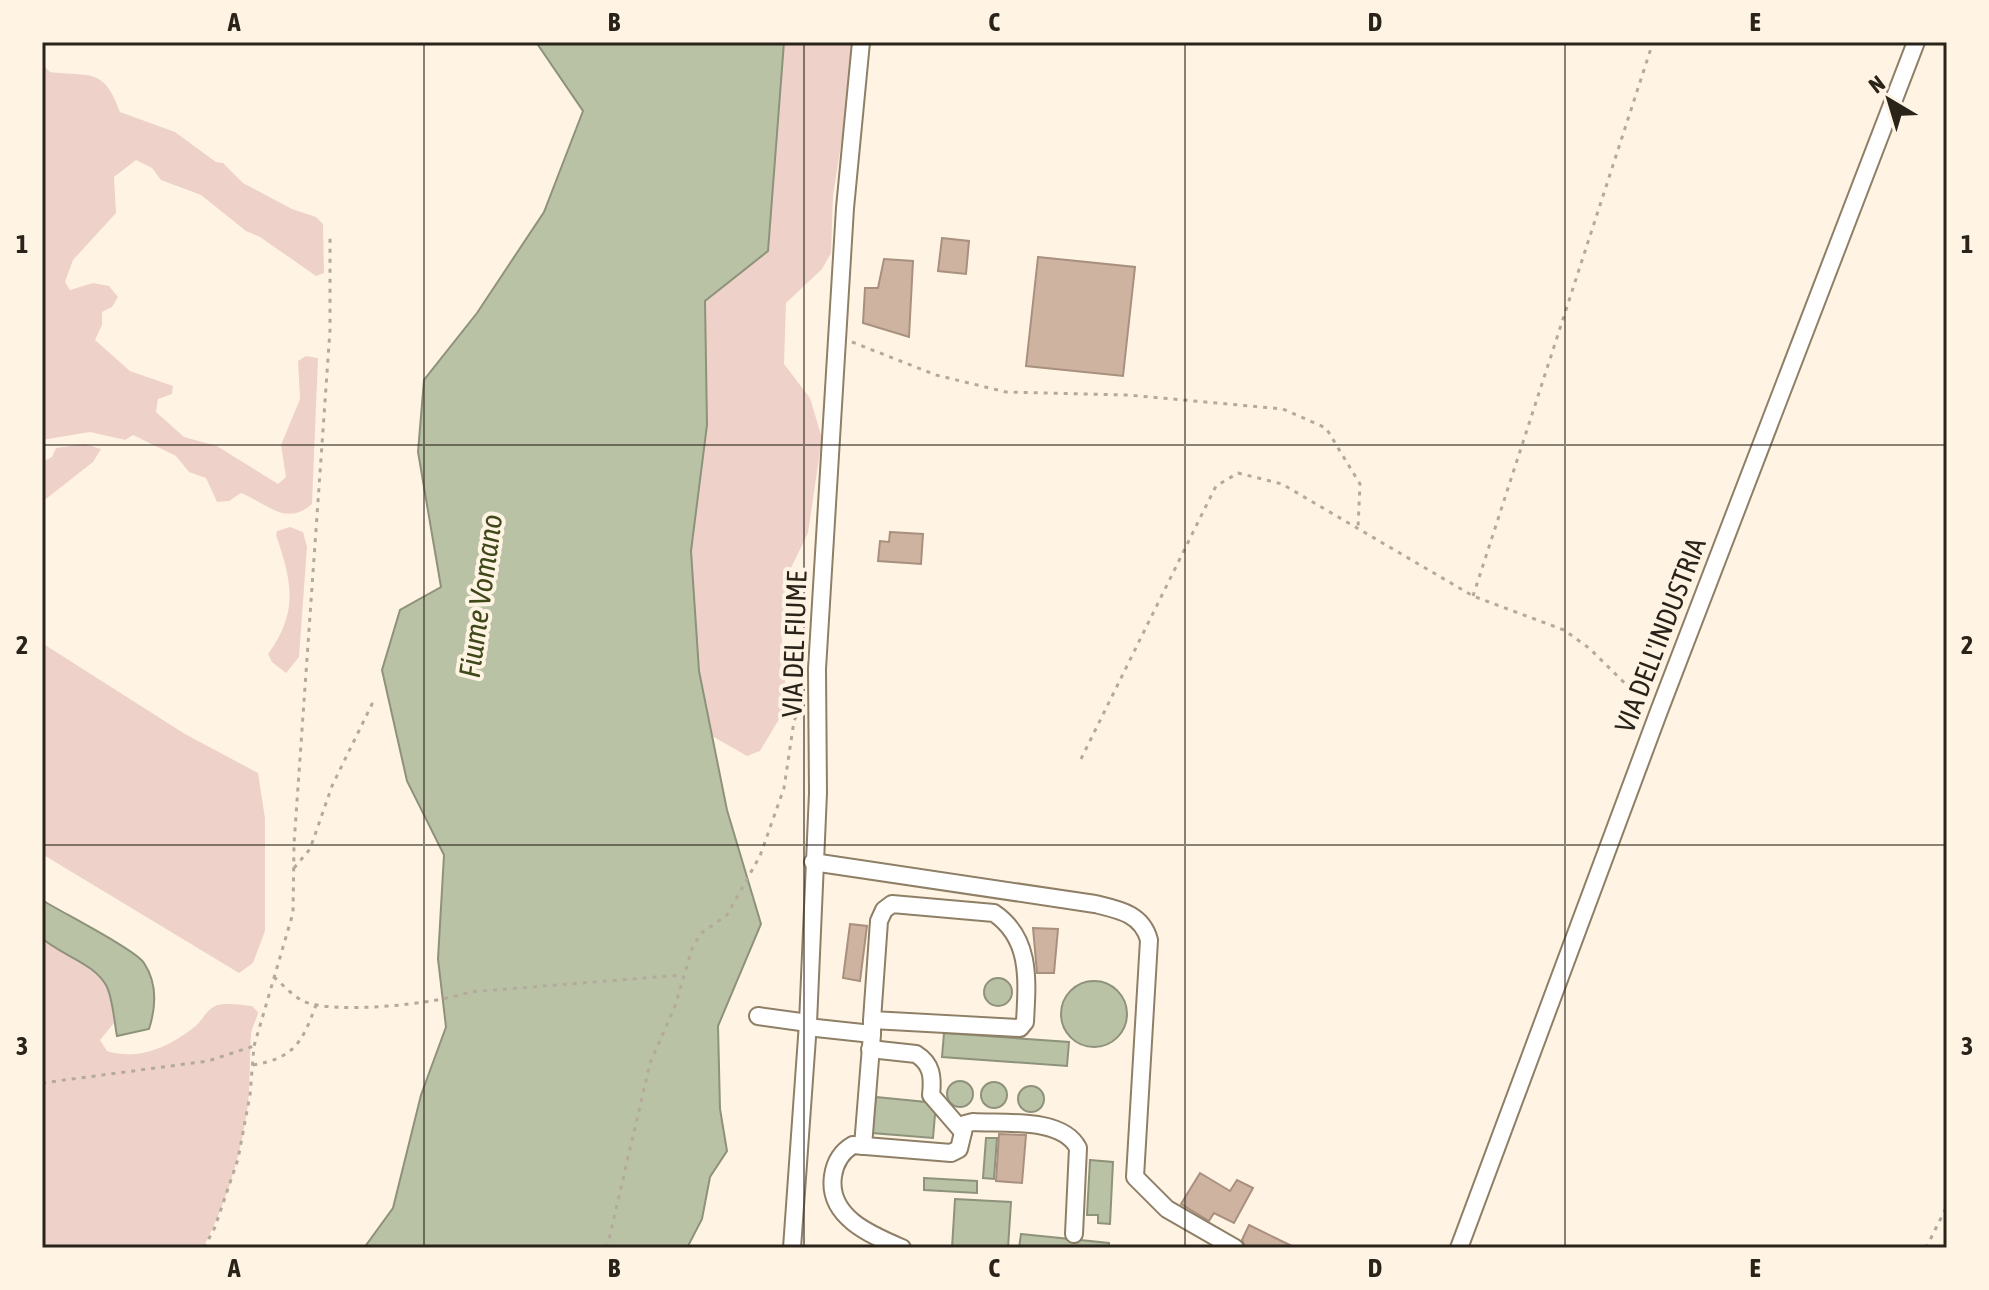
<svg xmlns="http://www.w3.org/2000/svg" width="1989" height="1290" font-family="'Asap Condensed',sans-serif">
	<rect width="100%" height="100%" fill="#fff4e4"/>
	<!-- green -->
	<g fill="#eed2c9">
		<path d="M784,42H857L833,196L831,253L822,269L786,303L784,364L810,398L822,438L808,533L790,570L781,626L787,706L760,751L747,756L712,736L699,671L691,551L707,425L705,300L768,250Z"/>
		<path d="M42,64L50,72C91,77 104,67 120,112L175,132L216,162L223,163L243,183L292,209L316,217L323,224L324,273L316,276L260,237L246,231L201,195L161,180L152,168L136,160L114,177L116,213L73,260L65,282L70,290L93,283L109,286L118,297L112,307L102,312V325L95,340L130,371L173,386L172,394L158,399L156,412L184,437L217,446L278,484L286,477L281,445L300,399L298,361L306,356L318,358L312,504C286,527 268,504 241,493L229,501L217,502L206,478L189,472L176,456L133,435L125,440L90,432L42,440Z"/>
		<path d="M85,444L101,449L93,462L42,502V462L52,457L56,448Z"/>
		<path d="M290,527L303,532L307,547L299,657L286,673L272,662L268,654C299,612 292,582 276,535L277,531Z"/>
		<path d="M42,643L185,734L258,773L265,818V931L253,963L239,973L42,854Z"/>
		<path d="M42,938C61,956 90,962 105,984C111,994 112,1012 114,1023L100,1040L107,1051C138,1061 169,1047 193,1028C202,1022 205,1011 215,1006C224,1002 242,1005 252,1006L258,1012C257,1020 251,1028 251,1036C249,1063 251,1090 246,1117C239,1162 224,1208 203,1248H42Z"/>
	</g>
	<!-- water -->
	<g fill="#bac2a5" stroke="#8e927b" stroke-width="2">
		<path d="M536,42H784L768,251L705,301L707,425L691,551L699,671L727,810L761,924L718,1026L720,1109L727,1151L710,1177L702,1219L687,1248H364L393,1208L421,1095L446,1027L438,959L444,855L407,781L382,670L400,610L441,587L418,452L424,380L477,313L544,212L583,111Z"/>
		<path d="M42,900C61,912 136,950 144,963C158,984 156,1007 149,1029L117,1036C114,1021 113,1000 107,987C95,963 60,955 42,938Z"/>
		<circle cx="998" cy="992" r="14"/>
		<circle cx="1094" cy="1014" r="33"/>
		<path d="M944,1033L1069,1042L1067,1066L942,1057Z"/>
		<circle cx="960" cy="1094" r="13"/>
		<circle cx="994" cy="1095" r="13"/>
		<circle cx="1031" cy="1099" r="13"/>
		<path d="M876,1097L936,1103L933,1138L872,1133Z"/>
		<path d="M986,1138H997L994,1179L983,1178Z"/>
		<path d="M1090,1160L1113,1162L1110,1224L1098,1223V1215H1087Z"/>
		<path d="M924,1178L977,1181V1193L924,1190Z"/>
		<path d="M955,1199L1011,1202L1008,1248H952Z"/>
		<path d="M1021,1234L1109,1243V1248H1019Z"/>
	</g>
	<!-- building -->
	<g fill="#cdb3a0" stroke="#a9907e" stroke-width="2">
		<path d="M942,238L969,241L966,274L938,271Z"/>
		<path d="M1038,257L1135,267L1123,376L1026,366Z"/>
		<path d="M884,259L913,261L909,337L863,323L865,288H878Z"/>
		<path d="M890,532L923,534L921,564L878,561L880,541L889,542Z"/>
		<path d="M850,924L867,926L860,981L843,978Z"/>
		<path d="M1033,928L1058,929L1054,973H1037Z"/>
		<path d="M999,1134L1026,1135L1022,1183L996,1181Z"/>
		<path d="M1200,1173L1230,1191L1237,1180L1253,1188L1234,1223L1214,1213L1209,1221L1181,1204Z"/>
		<path d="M1249,1225L1296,1248H1246L1242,1240Z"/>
	</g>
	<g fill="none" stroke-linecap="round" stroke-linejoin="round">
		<defs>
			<g id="minor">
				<path d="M813,862L1095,904C1120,910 1142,914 1149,940L1135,1177L1167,1209L1235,1248"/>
				<path d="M758,1016L808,1023"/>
				<path d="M807,1027L872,1034"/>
				<path d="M870,1049L916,1054C932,1064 933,1077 931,1095L963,1132"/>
				<path d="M863,1146L872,1034V1020L879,921L884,910L892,904L994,913C1032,939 1027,982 1025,1022L1020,1028L872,1020"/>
				<path d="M792,1248L808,1023L818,793L817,669L845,208L861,42"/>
				<path d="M902,1248C871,1235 827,1217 833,1176C835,1162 841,1152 853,1145L951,1153L959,1149L965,1124L973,1122C1004,1124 1062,1117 1078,1148L1074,1234"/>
				<path d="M1459,1248L1659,711L1916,42"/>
			</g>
		</defs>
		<!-- minor casing -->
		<use href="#minor" stroke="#8e7f66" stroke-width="20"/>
		<!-- path -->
		<g stroke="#b3aa9c" stroke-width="3" stroke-dasharray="4 6" stroke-linecap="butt">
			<path d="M852,342L936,375L1006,392L1128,395L1283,409L1326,428L1360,484L1358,528"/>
			<path d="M1473,596L1653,42"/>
			<path d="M1081,759L1206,506L1216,486L1238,473L1282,484L1473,596L1564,630L1589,648L1645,703"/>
			<path d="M294,868L310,849L332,786L373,702"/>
			<path d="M274,977C282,984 293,996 303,1001C333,1015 438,1004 469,992L682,975"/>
			<path d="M253,1065C294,1058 302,1043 316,1005"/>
			<path d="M42,1083L208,1061L254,1046"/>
			<path d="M204,1248L215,1227L238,1159L250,1095L254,1046L293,913L294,844L330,330V238"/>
			<path d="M607,1248L650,1063L675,1006L692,949L700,934L727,915L760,856L784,788L794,721L801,706"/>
			<path d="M1926,1248L1947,1206"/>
		</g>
		<!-- minor -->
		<use href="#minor" stroke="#fff" stroke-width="16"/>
	</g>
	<!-- grid -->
	<path fill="none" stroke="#292319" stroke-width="2" stroke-opacity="0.55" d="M424,42V1248M804,42V1248M1185,42V1248M1565,42V1248M42,445H1947M42,845H1947"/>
	<g text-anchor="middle" stroke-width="8" stroke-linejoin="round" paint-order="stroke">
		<!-- street labels -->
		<g font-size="28" fill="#292319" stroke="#fff4e4">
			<text transform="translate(1660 635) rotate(-69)" y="10">VIA DELL'INDUSTRIA</text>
			<text transform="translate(794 644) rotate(-88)" y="10">VIA DEL FIUME</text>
		</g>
		<!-- water labels -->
		<g font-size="30" font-style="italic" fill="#3f4819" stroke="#fff4e4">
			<text transform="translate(481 596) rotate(-82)" y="10">Fiume Vomano</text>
		</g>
	</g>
	<!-- border -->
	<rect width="1989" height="1290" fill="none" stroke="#fff4e4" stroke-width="88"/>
	<!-- north arrow -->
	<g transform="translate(1889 100) rotate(322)" stroke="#fff4e4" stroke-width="6" paint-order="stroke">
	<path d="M0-6L14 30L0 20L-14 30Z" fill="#292319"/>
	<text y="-12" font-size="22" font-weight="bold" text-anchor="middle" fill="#292319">N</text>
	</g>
	<rect x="44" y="44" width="1901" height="1202" fill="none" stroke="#292319" stroke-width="3"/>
	<g font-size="26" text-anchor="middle" font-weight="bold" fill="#292319">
		<text x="234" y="31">A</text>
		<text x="614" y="31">B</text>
		<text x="994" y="31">C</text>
		<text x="1375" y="31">D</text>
		<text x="1755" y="31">E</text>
		<text x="22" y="253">1</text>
		<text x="1967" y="253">1</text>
		<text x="22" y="654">2</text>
		<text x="1967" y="654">2</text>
		<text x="22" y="1055">3</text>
		<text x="1967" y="1055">3</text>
		<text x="234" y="1277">A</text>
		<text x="614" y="1277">B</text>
		<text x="994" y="1277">C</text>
		<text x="1375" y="1277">D</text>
		<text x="1755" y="1277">E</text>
	</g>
</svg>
